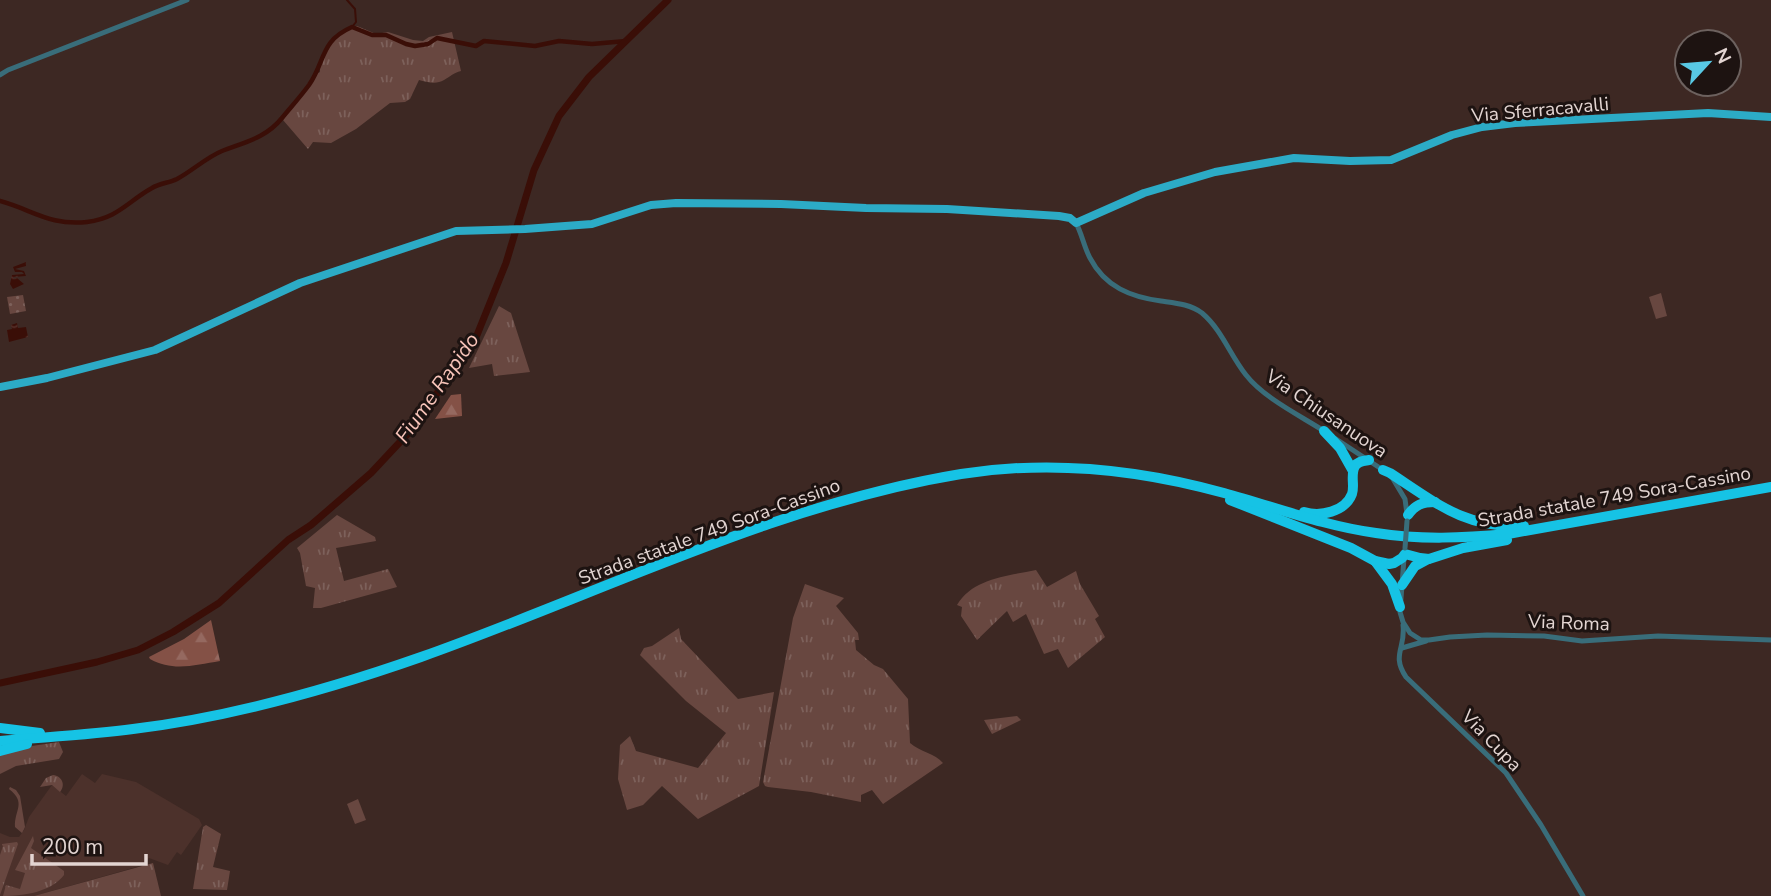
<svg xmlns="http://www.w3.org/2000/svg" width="1771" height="896" font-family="'Nunito Sans',sans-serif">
	<defs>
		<pattern id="grass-tufts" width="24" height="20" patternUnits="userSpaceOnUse" patternTransform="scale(1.75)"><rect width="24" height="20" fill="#684740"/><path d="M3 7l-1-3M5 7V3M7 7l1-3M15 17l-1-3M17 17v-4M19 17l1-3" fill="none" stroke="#7d615b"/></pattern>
		<pattern id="forest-firs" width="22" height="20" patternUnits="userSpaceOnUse" patternTransform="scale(1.75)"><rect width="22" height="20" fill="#845146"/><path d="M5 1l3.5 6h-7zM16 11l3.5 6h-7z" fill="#956960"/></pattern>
		<pattern id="park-dots" width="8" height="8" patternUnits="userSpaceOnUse" patternTransform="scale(1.75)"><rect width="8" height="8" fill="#684740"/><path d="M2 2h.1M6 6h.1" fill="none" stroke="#7d615b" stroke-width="1.8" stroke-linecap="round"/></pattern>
		<pattern id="water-ripples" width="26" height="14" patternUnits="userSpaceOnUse" patternTransform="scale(1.75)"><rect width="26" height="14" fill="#3a0e07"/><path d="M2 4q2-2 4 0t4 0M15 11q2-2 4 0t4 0" fill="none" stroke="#56302a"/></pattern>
	</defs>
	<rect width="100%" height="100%" fill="#3d2823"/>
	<!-- built -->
	<path fill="#4c312b" d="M82,774L95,783L102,774L136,782L199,819L202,825L181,855L177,852L168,865L149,858L140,866L34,896H0V833L10,837H19L24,830L29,817L52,785L66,796Z"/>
	<!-- grass -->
	<g fill="url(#grass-tufts)">
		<path d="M357,26L376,34L388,32L413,40L423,41L429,37L452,32L461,71C453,73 451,76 444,80C436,85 427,82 419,80L410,99L405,102L390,103L356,129L331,143L313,142L308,149L283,120L313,76L320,72V59L335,36Z"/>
		<path d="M499,306L511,313L530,372L494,376L492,364L469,368Z"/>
		<path d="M337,515L375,537L376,541L336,548L344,581L388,569L397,587L321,608H313L315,588L306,586L300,553L297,548Z"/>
		<path d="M1036,570L1047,587L1076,571L1080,584L1099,616L1095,619L1105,637L1068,668L1058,649L1044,654L1026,614L1013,622L1007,611L977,640L961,616L962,607L957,605C973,578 1008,576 1036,570Z"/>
		<path d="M805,584L844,598L836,606L858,633L859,640H855L856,650L874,665L883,669L908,699L910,743C920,752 935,753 943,763L883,804L872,790L861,795V802L811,792L768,787L765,786L763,782L793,618Z"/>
		<path d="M679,628L681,639L738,699L774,692L759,786L698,819L662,786L643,805L627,810L618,779L620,745L630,736L636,751L698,768L726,733L686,701L640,655L644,648L652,646Z"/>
		<path d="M1017,716L1021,720L992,734L984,720Z"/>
		<path d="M59,742L63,752L59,759L16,766L0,774V753L25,747Z"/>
		<path d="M53,775C62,776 66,785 60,792L52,785L40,787L46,778Z"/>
		<path d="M10,787L16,790L20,796L25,827L22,833L15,827C14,810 27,803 9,789Z"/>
		<path d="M206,825L221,834L213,867L230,871L227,890L193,889L203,827Z"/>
		<path d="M33,836L34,841L31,848L64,871V875C51,892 24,896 3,896L6,885L20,889L25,873L15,870Z"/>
		<path d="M17,842L18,844L0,895V855L3,846L2,845V844Z"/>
		<path d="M153,863L161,896H34Z"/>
	</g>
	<!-- forest -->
	<g fill="url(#forest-firs)">
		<path d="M461,394L462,416L435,419L451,395Z"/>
		<path d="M211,620L220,661C195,665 173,672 150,659L149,657L184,639Z"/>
	</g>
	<!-- park -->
	<path fill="url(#park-dots)" d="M23,295L26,311L10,314L7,297Z"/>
	<!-- garden -->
	<g fill="#684740">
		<path d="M1661,293L1667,316L1656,319L1649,297Z"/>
		<path d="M358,799L366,820L355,824L347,804Z"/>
	</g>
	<!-- water -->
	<g fill="url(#water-ripples)">
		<path d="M26,262V266L15,269L24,271L26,276L13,277L14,279L17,278L24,284L13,289L10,284L12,275L24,274L22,272H15L13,267Z"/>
		<path d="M17,323L18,328L26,327L28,337L9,342L7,330L12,329L11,325Z"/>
	</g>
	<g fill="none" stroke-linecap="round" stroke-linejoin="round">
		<!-- stream -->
		<path stroke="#3a0e07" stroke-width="2" d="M347,0L355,9L356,22L352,27"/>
		<!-- canal -->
		<path stroke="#3a0e07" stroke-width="4.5" d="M0,201C33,210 50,226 87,222C118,218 127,202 152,188C160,183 169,183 177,179C192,171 207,157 222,151C245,142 266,138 282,118C291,107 301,96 309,85C326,60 320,41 352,27L372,35H386L406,44L415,46L428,44L437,38L476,46L484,41L535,46L559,41L592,44L626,41"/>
		<!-- river -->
		<path stroke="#3a0e07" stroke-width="7" d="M0,683L97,662L138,650L173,632L219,603L288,540L311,525L371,473L414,427L477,335L506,263L534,170L559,116L589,77L668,0"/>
		<!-- minor -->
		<g stroke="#396d7a" stroke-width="5">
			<path d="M0,75L8,70L187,0"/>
			<path d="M1076,223C1082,234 1084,247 1090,258C1105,287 1131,297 1161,301C1175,303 1190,304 1202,313C1222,330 1230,355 1246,375C1264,398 1299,415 1324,431"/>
			<path d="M1336,439L1383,470"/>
			<path d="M1393,479L1405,499L1407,514"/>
			<path d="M1404,558L1400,612L1403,622L1410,633L1421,640H1429L1450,637L1487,635L1544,636L1582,641L1658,636L1771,640"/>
			<path d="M1403,625C1406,648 1391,655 1406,677L1506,773L1541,825L1583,896"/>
			<path d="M1402,648L1426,641"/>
		</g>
		<!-- major -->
		<path stroke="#2cabc6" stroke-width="8" d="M0,387L47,378L155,350L300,283L456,231L525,229L592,224L651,205L676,203L781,204L866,208L947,209L1059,216L1070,218L1076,223L1144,193L1215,172L1294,158L1350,161L1391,160L1452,135L1482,127L1515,123L1708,113L1771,117"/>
		<!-- highway -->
		<g stroke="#16c3e5" stroke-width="10">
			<path d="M1324,431L1340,448L1353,471"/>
			<path d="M1383,470L1390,473C1436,503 1466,529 1524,526"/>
			<path d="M1230,500L1351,548L1375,561L1389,564L1394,563L1402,558L1405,554L1420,558L1429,559L1463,548L1507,540"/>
			<path d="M1304,512C1320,517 1345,512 1352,494C1355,486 1350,474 1355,466C1358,461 1364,461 1369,460"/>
			<path d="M1408,515C1415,505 1422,502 1435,502"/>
			<path d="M1375,561L1392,584L1400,607"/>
			<path d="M1402,585L1415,566L1428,559"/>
			<path d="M0,728L40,733"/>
			<path d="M0,741C44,737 89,735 133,729C231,717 327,690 421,657C599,594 773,505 961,474C1050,460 1138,469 1224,493C1275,507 1324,526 1376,533C1420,540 1464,538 1508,534L1771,487"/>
			<path d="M0,751L27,744"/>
		</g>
		<!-- minor-bridge -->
		<path stroke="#396d7a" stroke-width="5" d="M1405,548L1407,521"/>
	</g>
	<g text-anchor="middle" stroke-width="6" stroke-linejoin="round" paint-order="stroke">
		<!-- street labels -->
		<g font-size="19" fill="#e3d5d2" stroke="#1d1311">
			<text transform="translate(1540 109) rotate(-5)" y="7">Via Sferracavalli</text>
			<text transform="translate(1327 413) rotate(34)" y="7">Via Chiusanuova</text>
			<text transform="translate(1614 496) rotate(-10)" y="7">Strada statale 749 Sora-Cassino</text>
			<text transform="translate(709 531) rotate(-20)" y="7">Strada statale 749 Sora-Cassino</text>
			<text transform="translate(1569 622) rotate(2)" y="7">Via Roma</text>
			<text transform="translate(1492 740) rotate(46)" y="7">Via Cupa</text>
		</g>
		<!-- water labels -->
		<g font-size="21" font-style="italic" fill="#f7c3b8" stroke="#1d1311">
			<text transform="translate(437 388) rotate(-55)" y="7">Fiume Rapido</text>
		</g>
	</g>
	<!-- north arrow -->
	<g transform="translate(1708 63) rotate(64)"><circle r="33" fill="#1d1311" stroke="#6c615e" stroke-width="2"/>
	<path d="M0-5L12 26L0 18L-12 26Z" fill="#58c8e4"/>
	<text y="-10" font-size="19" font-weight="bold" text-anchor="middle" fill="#e3d5d2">N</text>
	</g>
	<!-- scale -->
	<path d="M32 854v10h114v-10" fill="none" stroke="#e3d5d2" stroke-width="3.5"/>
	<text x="42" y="854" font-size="21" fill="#e3d5d2" stroke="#1d1311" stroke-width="5" paint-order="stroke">200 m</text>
</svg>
